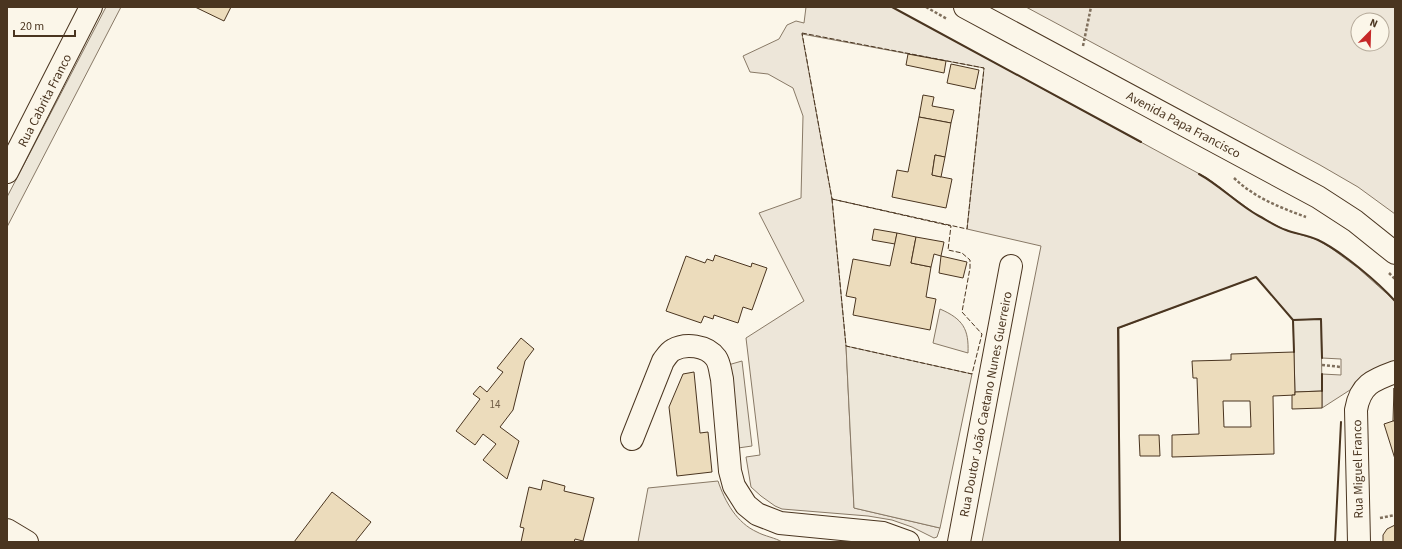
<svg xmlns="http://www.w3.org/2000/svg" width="1402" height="549" font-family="'Source Sans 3',sans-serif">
	<rect width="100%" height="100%" fill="#fbf6e9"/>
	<!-- green -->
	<g fill="#ede6d9" stroke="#887966" fill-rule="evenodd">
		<path d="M806,7H892L1207,178L1257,215L1285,230L1318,240L1331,248L1358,268L1395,301V361L1322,408V374L1341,375V359L1322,358L1321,319L1293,320L1256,277L1119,328L1120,542H982L1041,246L967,229L984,68L802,34L832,199L846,346L854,508L940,528L937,537L934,538L912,527L892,520L868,516L782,509L775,506L761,496L751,487L746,457L760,455L746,338L804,301L759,213L801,198L803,116L793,88L768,74L750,72L743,56L779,39L787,25L796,21L804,23Z"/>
		<path d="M1026,7H1395V214L1358,187L1320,165ZM1358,20H1382V44H1358Z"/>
		<path d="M940,309C963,319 969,329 968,353L933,343Z"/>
		<path d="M718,481C725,502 737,523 757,532C764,536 776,538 782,542H638L648,488Z"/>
	</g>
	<!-- parking -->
	<g fill="#ede7d9" stroke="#887966">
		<path d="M106,7H121L7,227V197Z"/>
		<path d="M1321,319L1322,391L1295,392L1293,320Z"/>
		<path d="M846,346L972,374L940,528L854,508Z"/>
		<path d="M742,361L752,446L738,448L728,365Z"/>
	</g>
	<!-- building -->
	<g fill="#ecdcbc" stroke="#4a3520" fill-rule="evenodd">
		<path d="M195,7H231L224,21Z"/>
		<path d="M908,54L946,61L944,73L906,65Z"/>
		<path d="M951,64L979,70L975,89L947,83Z"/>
		<path d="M923,95L934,97L932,106L954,110L951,123L919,117Z"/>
		<path d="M919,117L951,123L945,157L935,155L932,175L952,179L946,208L892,197L897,170L908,172Z"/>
		<path d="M935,155L945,157L941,177L932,175Z"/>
		<path d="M874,229L897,233L895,244L872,240Z"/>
		<path d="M897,233L916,237L911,263L931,267L926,297L936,299L930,330L853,315L856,298L846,296L853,259L890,266Z"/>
		<path d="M916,237L944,242L941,256L934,254L931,267L911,263Z"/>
		<path d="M715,255L751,267L752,263L767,268L752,310L743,307L738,323L714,315L713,319L704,316L701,323L666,311L686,256L705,263L707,259L713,261Z"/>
		<path d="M941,256L967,262L963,278L939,273Z"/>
		<path d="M521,338L534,349L525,361L513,410L500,427L519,441L507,479L483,460L496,444L483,434L475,445L456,431L480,399L473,394L480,386L487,392L503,372L497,368Z"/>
		<path d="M1294,352L1295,395L1273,396L1274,454L1172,457V435L1199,434L1197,378H1193L1192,361L1231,360V354ZM1223,401H1250L1251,427H1224Z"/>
		<path d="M694,372L700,433L708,432L712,472L677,476L669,407L683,374Z"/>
		<path d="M1394,388L1395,421H1393Z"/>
		<path d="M1322,391V408L1292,409V395H1295V392Z"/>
		<path d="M1393,421H1395V459L1384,424Z"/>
		<path d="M1139,435H1159L1160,456H1140Z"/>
		<path d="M543,480L565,486L564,491L594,498L583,541L575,539L574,542H521L524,528L520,527L529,487L541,490Z"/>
		<path d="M332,492L371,522L355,542H294Z"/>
		<path d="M1395,525V542H1383V535L1387,529Z"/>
	</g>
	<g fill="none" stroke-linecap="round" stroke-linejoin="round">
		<defs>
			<g id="minor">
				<path d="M7,172L91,7"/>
				<path d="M632,439L663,361C666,357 669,352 673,350C685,343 707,345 716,358C720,364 720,371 722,379L730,471L734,486L746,505L757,514L780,523L883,533L908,542"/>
				<path d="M7,530L27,542"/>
				<path d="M959,542L1011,266"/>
				<path d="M1359,542L1356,410C1360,385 1373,380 1395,372"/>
			</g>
			<path id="major" d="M965,7L1318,197L1355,221L1395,253"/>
		</defs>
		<!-- minor casing -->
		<use href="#minor" stroke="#4a3520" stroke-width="24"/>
		<!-- major casing -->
		<use href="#major" stroke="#4a3520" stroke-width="24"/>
		<!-- path -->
		<g stroke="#7f6f5c" stroke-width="2.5" stroke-dasharray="3 2" stroke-linecap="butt">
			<path d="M926,7L947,19"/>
			<path d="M1083,46L1091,7"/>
			<path d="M1234,178C1255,198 1279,207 1306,217"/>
			<path d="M1389,273L1395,279"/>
			<path d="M1322,365L1341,367"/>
			<path d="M1380,518L1395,515"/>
		</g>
		<!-- minor -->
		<use href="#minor" stroke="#fbf6e9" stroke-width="22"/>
		<!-- major -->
		<use href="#major" stroke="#fbf6e9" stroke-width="22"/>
		<!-- fence -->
		<g stroke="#4a3520" stroke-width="1" stroke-dasharray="5 2" stroke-linecap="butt">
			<path d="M802,33L984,68L967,229L832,199Z"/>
			<path d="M832,199L951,226L948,250L962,253L970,260V268L962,312L982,334L972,374L846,346Z"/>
		</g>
		<!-- wall -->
		<g stroke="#4a3520" stroke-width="2">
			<path d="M892,7L1141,142"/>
			<path d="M1199,174C1221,186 1237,204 1259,216C1268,221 1277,227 1286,230C1296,234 1308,235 1318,240C1341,251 1378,282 1395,301"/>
			<path d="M1293,320L1321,319L1322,358"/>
			<path d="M1322,391V374"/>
			<path d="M1120,542L1118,328L1256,277L1293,320L1294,352"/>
			<path d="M1335,542L1341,422"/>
		</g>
	</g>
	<g text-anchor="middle" stroke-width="3" stroke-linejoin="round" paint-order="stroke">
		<!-- number labels -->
		<g font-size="11" fill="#725f47">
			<text x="495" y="408">14</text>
		</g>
		<!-- street labels -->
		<g font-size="13" fill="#4a3520" stroke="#fbf6e9">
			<text transform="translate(44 100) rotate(-63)" y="5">Rua Cabrita Franco</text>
			<text transform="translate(1184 124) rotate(28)" y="5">Avenida Papa Francisco</text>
			<text transform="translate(985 404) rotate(-79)" y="5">Rua Doutor João Caetano Nunes Guerreiro</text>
			<text transform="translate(1357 469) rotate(-91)" y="5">Rua Miguel Franco</text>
		</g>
	</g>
	<!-- border -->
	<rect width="1402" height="549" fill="none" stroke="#4a3520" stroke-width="16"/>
	<!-- north arrow -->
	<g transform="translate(1370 32) rotate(23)"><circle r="19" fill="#fbf6e9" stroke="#b4a999"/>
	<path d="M0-3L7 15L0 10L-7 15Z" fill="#c62828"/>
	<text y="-6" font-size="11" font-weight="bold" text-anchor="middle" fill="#4a3520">N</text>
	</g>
	<!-- scale -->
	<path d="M14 30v6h61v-6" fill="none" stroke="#4a3520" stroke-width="2"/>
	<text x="20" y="30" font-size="12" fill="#4a3520" stroke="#fbf6e9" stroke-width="3" paint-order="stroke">20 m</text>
</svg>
